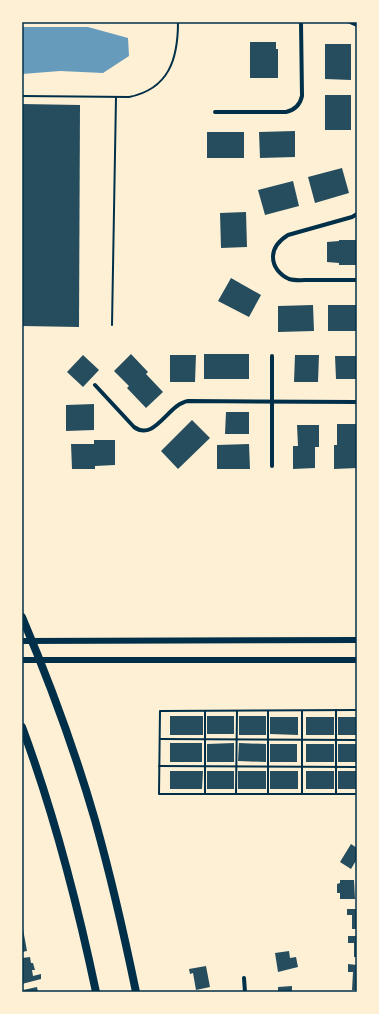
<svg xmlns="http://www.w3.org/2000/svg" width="379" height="1014" font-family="'Source Sans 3',sans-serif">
	<rect width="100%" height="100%" fill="#fdf0d5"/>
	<!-- water -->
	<path fill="#669bbc" d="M22,27H88L128,38L129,56L103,73L60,71L22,74Z"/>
	<!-- building -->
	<g fill="#264d5e">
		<path d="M250,42H276V49H278V78H250Z"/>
		<path d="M325,44H351V80L325,79Z"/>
		<rect x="325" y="95" width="26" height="35"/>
		<path d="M22,104L80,105L79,327L22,326Z"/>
		<path d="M295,131V157L260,158L259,132Z"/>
		<rect x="207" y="132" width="37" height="26"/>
		<path d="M342,168L349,193L315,203L308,177Z"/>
		<path d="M293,181L299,206L265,215L258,190Z"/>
		<path d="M246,212L247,247L221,248L220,213Z"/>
		<path d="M339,240H357V265H339V263L327,262V242L339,241Z"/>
		<path d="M231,278L261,295L249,317L218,301Z"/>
		<path d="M313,305L314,331L278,332V306Z"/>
		<rect x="328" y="305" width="29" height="26"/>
		<path d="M131,354L148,372L146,374L163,392L146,408L127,388L129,386L114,371Z"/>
		<rect x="204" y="354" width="45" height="25"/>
		<path d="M83,355L99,370L83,387L67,372Z"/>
		<path d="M170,355H196L195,382H170Z"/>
		<path d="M295,355H319L318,382H294Z"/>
		<path d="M335,356H357V379H336Z"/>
		<path d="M94,404V430L66,431V405Z"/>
		<path d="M226,412H249V434H225Z"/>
		<path d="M192,420L210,438L178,469L161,451Z"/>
		<path d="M337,424H357V468L334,469V445H337Z"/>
		<path d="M297,425H319V447H315V468L293,469V446H298Z"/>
		<path d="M94,440H115V465L95,466V469H72L71,444H94Z"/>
		<path d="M249,444L250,469H217V445Z"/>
		<rect x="170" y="716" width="33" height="19"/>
		<rect x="207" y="716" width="27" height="18"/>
		<rect x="239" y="716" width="27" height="19"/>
		<path d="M270,717H298V735L270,734Z"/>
		<rect x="306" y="717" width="28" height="18"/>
		<rect x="338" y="717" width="19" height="18"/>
		<rect x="170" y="743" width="32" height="19"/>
		<path d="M234,743V762H207V744Z"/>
		<path d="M239,743L266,744V762L238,761Z"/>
		<rect x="270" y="744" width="27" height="18"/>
		<rect x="306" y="744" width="28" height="18"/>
		<rect x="338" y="744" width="19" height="18"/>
		<path d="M170,771H203L202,789H170Z"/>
		<rect x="207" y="771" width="27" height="18"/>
		<rect x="238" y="771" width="28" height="18"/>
		<rect x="270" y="771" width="28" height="18"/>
		<rect x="306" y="771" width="28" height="18"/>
		<rect x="338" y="771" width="19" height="18"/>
		<path d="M351,844L357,848V859L351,869L340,862Z"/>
		<path d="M340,880H354L355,899H340V893H337V884L340,883Z"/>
		<path d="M347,909H357V929H352V915H347Z"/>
		<path d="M23,929L27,951L22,952V930Z"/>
		<path d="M348,936H357V957H354V943H348Z"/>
		<path d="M289,951L290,958L296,957L298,967L278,972L275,953Z"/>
		<path d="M30,957L31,963H33L35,970H32L33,976L41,974V979L22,984V958Z"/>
		<path d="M348,964L357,965V990H352L353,972H348Z"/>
		<path d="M206,966L210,987L196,990L193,973L190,974L189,969Z"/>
		<path d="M292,986V992H278V987Z"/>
		<path d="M37,987L38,992H23V990Z"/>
	</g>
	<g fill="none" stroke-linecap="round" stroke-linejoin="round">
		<!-- service -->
		<g stroke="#003049" stroke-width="2">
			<path d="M22,96L129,97C169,89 178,59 178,22"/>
			<path d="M112,325L116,97"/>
			<path d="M357,710L160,711L159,794H357"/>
			<path d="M205,711V794"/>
			<path d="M160,739L357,740"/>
			<path d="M159,766L357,767"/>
			<path d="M302,793V711"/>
			<path d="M336,793V710"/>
			<path d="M236,794L237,711"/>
			<path d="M268,794V711"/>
		</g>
		<!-- minor -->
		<g stroke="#003049" stroke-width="4">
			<path d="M350,22L357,25"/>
			<path d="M215,112H286C295,110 300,105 302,96L301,22"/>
			<path d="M357,214L352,217L288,235C280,240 273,247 273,257C273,267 280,275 289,279C295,281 303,280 310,280C326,280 341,280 357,280"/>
			<path d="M272,356V466"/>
			<path d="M95,385L134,427C155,442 168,404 188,401L357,402"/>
			<path d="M244,978L245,992"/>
		</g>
		<!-- secondary -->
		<g stroke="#003049" stroke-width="6">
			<path d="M22,641L357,640"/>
			<path d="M22,660H357"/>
		</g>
		<!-- motorway -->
		<g stroke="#003049" stroke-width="8">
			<path d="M22,617C50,683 75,751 95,820C111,877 124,934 136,992"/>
			<path d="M22,727C54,813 77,902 96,992"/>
		</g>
	</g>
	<!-- border -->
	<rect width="379" height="1014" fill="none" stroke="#fdf0d5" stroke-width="46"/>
	<rect x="23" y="23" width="333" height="968" fill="none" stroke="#003049" stroke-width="1.5"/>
</svg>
